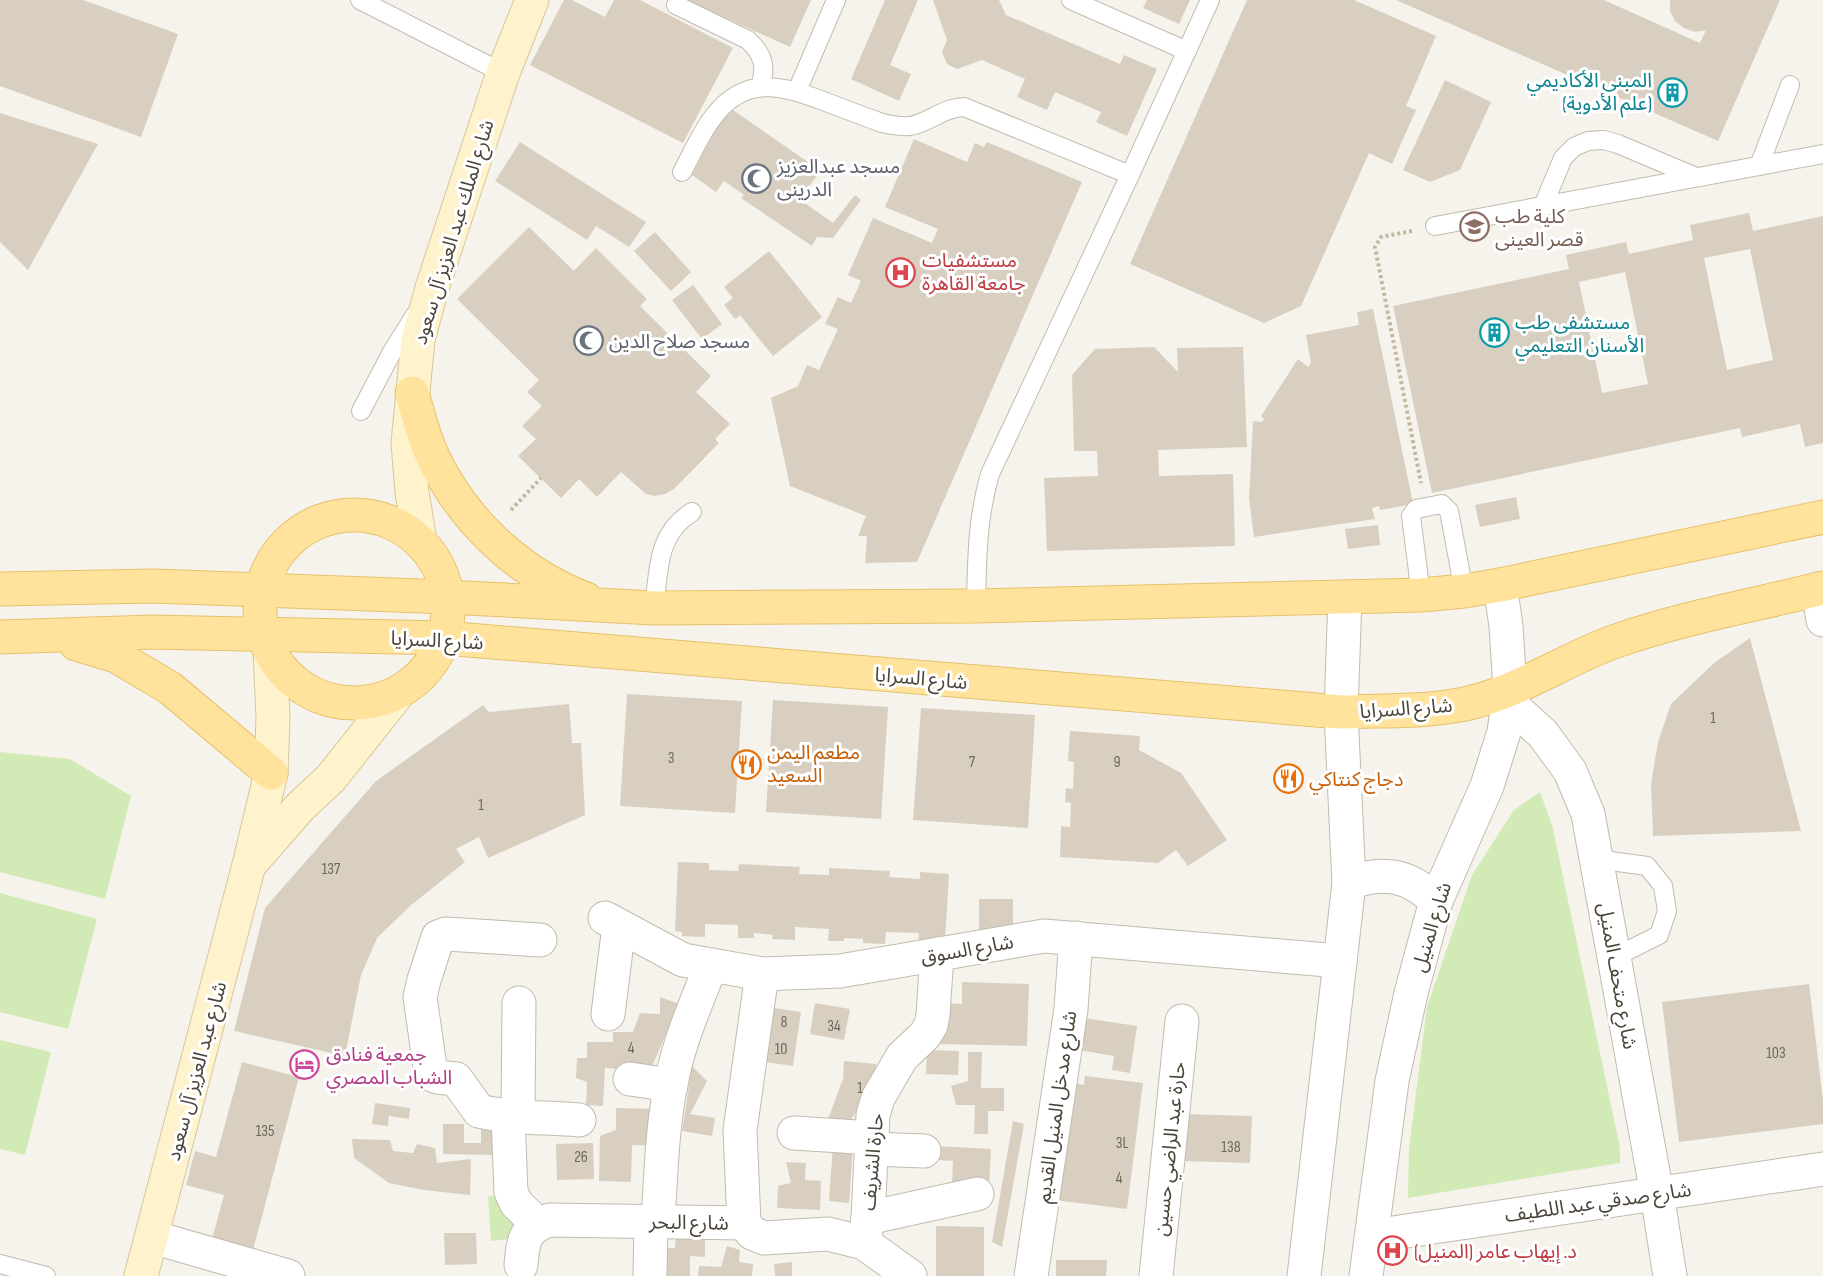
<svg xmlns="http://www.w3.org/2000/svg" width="1823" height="1276" font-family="'Sofia Sans Condensed','Noto Sans Arabic',sans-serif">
	<rect width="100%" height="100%" fill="#f6f3ec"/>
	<!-- green -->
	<g fill="#d2eab5">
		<path d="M0,752L70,759L131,796L105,899L0,872Z"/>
		<path d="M1540,792L1552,825L1557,848L1620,1148V1163L1408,1198L1409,1148L1427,1007L1472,875L1514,810Z"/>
		<path d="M0,893L97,919L68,1029L0,1012Z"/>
		<path d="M0,1040L51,1052L25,1155L0,1149Z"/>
		<path d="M521,1195L507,1214V1220L521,1221V1238L491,1241L488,1196Z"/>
	</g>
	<!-- building -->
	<g fill="#d8cfc1" fill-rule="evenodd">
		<path d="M0,0H83L178,34L141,137L0,86Z"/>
		<path d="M564,0H572L605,17L614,0H640L733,48L683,143L530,65Z"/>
		<path d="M686,0H811L790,47Z"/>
		<path d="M885,0H918L890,65L911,74L899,101L851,79Z"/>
		<path d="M933,0H999L1006,15L1120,64L1124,55L1157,69L1127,136L1096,122L1101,112L1055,92L1047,110L1017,97L1025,79L982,60L957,69L947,64L942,52L947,40Z"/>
		<path d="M1147,0H1190L1179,24L1143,8Z"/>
		<path d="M1247,0H1354L1436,36L1406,106L1416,110L1392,164L1369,153L1301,306L1264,323L1130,264Z"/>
		<path d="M1396,0H1604L1700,43L1706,30L1695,32L1684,28L1675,21L1670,11V0H1780L1718,141Z"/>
		<path d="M1445,80L1491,102L1460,170L1430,182L1403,170Z"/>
		<path d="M727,106L821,171L799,199L833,223L855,195L861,200L833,238L817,237L812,246L741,198L744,195L724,181L716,192L692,175Z"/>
		<path d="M0,113L98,144L28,270L0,242Z"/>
		<path d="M914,139L967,162L975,143L984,147L987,142L1082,182L917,562L865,563L867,536H858L866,516L790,486L771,398L798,386L807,365L819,370L838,329L825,324L838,297L851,303L861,281L848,275L873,218L932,243L938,229L885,207Z"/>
		<path d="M520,142L646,222L629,247L596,226L587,240L495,181Z"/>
		<path d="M1749,213L1753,231L1823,216V443L1805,447L1800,424L1742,437L1740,428L1432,493L1393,306L1569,269L1566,255L1626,242L1629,254L1693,240L1690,225ZM1750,249L1773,360L1727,370L1704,258ZM1625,272L1648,384L1602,393L1579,282Z"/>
		<path d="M529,227L574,271L596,248L647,299L640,306L711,376L696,392L730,424L715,439L719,443L674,489L665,494L655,496L646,494L621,472L597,497L579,479L561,498L518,456L536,439L522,426L542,406L527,392L539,380L457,299Z"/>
		<path d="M655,232L691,272L671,291L634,251Z"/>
		<path d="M769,251L822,317L773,356L740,315L735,319L724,305L733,298L724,287Z"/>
		<path d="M693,285L722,324L702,339L672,300Z"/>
		<path d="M1373,309L1413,504L1380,510L1379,506L1372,508L1375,519L1254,537L1249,498L1253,421L1262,422L1264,419L1261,416L1298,359L1308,367L1311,363L1306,335L1359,325L1357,312Z"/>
		<path d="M1154,347L1178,372L1177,348L1243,347L1247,447L1158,450L1159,476L1233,474L1235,546L1047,551L1044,478L1098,476L1097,451H1074L1072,375L1095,349Z"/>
		<path d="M1516,497L1520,519L1480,527L1475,505Z"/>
		<path d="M1378,525L1380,545L1348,549L1345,529Z"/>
		<path d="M1750,638L1801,831L1653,836L1651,784L1658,742L1671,704L1714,663Z"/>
		<path d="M627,694L742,701L735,813L620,806Z"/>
		<path d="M773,700L888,707L881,819L766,812Z"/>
		<path d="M569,704L572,743H581L585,815L488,858L479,837L456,849L465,862L410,906L377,938L361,975L345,1056L234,1031L265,908L376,781L483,705L489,712Z"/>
		<path d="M921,708L1035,715L1028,828L913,820Z"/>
		<path d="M1070,731L1140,736L1139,750L1181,773L1227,840L1188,866L1176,850L1158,863L1060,857L1061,826L1070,827L1071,803L1065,802L1066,788L1073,789L1074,762L1068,761Z"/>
		<path d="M678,862L709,863V870L738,871L739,864L800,867L799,874L829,875V868L890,871L889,877L920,879V872L949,874L945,940L918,945L919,933L886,932L885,944L863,943V939L844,938V941H828L829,929L795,927V940L772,939L773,935L754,933V938H738V925L705,924V937L682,936V932L675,931Z"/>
		<rect x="979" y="899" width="34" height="35"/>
		<path d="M962,982L1029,984L1027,1046L940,1044L942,1003L962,1004Z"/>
		<path d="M1809,984L1823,1100V1124L1679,1142L1662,1002Z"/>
		<path d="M660,997L679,1004L650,1071L605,1068L603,1106L586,1105L587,1082L576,1078L577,1058H587V1042H613V1032H633L640,1013L660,1014Z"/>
		<path d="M815,1003L850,1009L844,1040L810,1034Z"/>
		<path d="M774,1008L801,1012L793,1066L765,1062Z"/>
		<path d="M1084,1018L1137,1026L1130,1073L1112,1070L1114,1056L1079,1050Z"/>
		<path d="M927,1050L959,1051L958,1075L926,1074Z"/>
		<path d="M968,1052H982L981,1088H1004V1111H988V1134H974L975,1105H956L951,1086L968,1081Z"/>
		<path d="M844,1061L876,1064L874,1088L846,1126L828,1119L843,1079Z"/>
		<path d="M242,1062L299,1077L252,1254L211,1243L224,1195L186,1185L195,1151L216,1157Z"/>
		<path d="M692,1066L707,1081L690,1114L715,1118L712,1136L682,1131Z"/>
		<path d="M1085,1076L1143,1083L1127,1209L1054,1200L1070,1082L1084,1085Z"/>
		<path d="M375,1103L410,1108L409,1119L389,1116L388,1126L372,1124Z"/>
		<path d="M616,1108L657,1109L656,1146L632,1145L631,1182L599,1181L600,1136L616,1130Z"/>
		<path d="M1184,1114L1252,1116L1250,1163L1182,1161Z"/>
		<path d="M1013,1121L1024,1124L1002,1247L992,1242Z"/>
		<path d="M443,1124H464V1143H481V1129H494L493,1155L443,1154Z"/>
		<path d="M352,1139L390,1140L393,1151L413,1153L417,1144L435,1148L437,1163L471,1159L470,1195L424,1190L389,1183L354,1158Z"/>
		<path d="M593,1143L594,1179L557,1180L556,1144Z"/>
		<path d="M833,1145L853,1147L849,1203L829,1201Z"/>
		<path d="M937,1146L991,1149L989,1188L952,1186L953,1161L936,1160Z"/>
		<path d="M786,1162L806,1163L805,1180L821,1181L820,1210L777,1208L778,1186L791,1183Z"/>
		<path d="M936,1226L984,1227V1276H936Z"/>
		<path d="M444,1233H476L477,1264L445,1265Z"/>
		<path d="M676,1235L705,1236V1257L690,1256V1276H660V1248H675Z"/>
		<path d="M727,1246L740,1250L739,1262L753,1264L752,1276H698L699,1266L721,1267Z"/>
		<path d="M1056,1260H1107L1106,1276H1056Z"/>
		<path d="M792,1262V1276H775L774,1264Z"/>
	</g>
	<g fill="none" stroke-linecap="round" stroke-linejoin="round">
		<defs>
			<g id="service">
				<path d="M360,0L503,73"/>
				<path d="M1071,0L1187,51"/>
				<path d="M676,5L748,40C763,54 767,67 760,86"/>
				<path d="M797,91L836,0"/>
				<path d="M1759,166L1790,85"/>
				<path d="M682,172C692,154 701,132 714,116C746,74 784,86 826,102C844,109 863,116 882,123C891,125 901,127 910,126C931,122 942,108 964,107L1130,175"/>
				<path d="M1543,206L1563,158L1574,147L1588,141L1604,140L1618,144L1696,177"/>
				<path d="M1435,226L1823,154"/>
				<path d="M361,411L392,352L415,315"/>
				<path d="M1421,595L1411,516L1416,509L1442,504L1449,511L1464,591"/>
				<path d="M976,606C977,559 977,519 990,474L1130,175L1210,0"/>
				<path d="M654,608C659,571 656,534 692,512"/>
				<path d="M1596,859L1647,866L1663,886L1667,911L1659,935L1615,957"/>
				<path d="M0,1264L46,1276"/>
			</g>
			<g id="minor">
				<path d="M1818,589L1823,620"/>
				<path d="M605,918L683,960L762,974L840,971L1044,936L1340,961"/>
				<path d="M540,940L446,934L438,937L424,980L420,997L431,1074L437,1077L456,1079L479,1111C511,1119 546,1117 579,1120"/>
				<path d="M608,1014L619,926"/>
				<path d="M630,1079L671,1085"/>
				<path d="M518,1115L519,1003"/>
				<path d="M508,1116L511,1192L516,1203L537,1224"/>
				<path d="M794,1133L873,1138"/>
				<path d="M872,1149L924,1151"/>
				<path d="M868,1218L977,1194"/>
				<path d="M658,1222C661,1173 662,1123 673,1074C681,1037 697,1001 711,965"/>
				<path d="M744,1223L740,1130L762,974"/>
				<path d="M744,1223L752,1233L764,1238L828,1234L864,1243L910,1276"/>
				<path d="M1373,1236L1823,1169"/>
				<path d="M152,1237L288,1276"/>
				<path d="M864,1243L868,1218L873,1115L878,1098L902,1057L925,1035L931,1025L933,1015L937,954"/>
				<path d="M521,1265C523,1241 524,1228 550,1220L744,1223"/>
				<path d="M650,1276L651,1221"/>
				<path d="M1031,1276L1071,1009L1076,938"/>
				<path d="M1156,1276L1182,1021"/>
			</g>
			<g id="tertiary">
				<path d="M1508,702L1543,734L1570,771L1588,814L1657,1194L1670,1276"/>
				<path d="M1349,883C1384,870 1409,875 1436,901"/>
				<path d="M1304,1276L1349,883L1341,712L1345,597"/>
				<path d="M1366,1276L1392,1081L1411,993L1436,901L1487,786L1504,732L1510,689L1506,626L1500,585"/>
			</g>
			<g id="secondary">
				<path d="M420,542L412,492L408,443L418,340L432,288L503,73L532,0"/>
				<path d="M252,862L300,807L331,778L400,691"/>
				<path d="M141,1276L249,865L271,773L273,717L270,651"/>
			</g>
			<g id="primary">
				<path d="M412,393C418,414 423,435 432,455C462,520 519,574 586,599"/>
				<circle cx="354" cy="609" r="94"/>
				<path d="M0,589L154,586L448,597L654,608L976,606L1421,595L1464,591L1500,585L1823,517"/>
				<path d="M0,637L152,632L444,638L1341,712C1387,710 1433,713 1477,701C1527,687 1571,656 1619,640C1686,617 1755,605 1823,588"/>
				<path d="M76,644L116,656L170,688L271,773"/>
			</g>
		</defs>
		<!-- service casing -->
		<use href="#service" stroke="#c2bbae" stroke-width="20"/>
		<!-- minor casing -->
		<use href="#minor" stroke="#c2bbae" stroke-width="35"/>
		<!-- tertiary casing -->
		<use href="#tertiary" stroke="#c2bbae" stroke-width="35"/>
		<!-- secondary casing -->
		<use href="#secondary" stroke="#d6c79b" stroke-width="35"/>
		<!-- primary casing -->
		<use href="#primary" stroke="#e6c16a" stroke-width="35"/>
		<!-- path -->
		<g stroke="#c4b79f" stroke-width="4" stroke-dasharray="3 3" stroke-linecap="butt">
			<path d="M1412,231L1381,237L1375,247L1421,483"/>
			<path d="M511,510L541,478"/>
		</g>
		<!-- service -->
		<use href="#service" stroke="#fff" stroke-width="18"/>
		<!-- minor -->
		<use href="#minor" stroke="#fff" stroke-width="33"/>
		<!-- tertiary -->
		<use href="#tertiary" stroke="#fff" stroke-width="33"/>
		<!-- secondary -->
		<use href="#secondary" stroke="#fff3cd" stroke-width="33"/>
		<!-- primary -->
		<use href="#primary" stroke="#ffe39c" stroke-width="33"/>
	</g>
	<!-- icons -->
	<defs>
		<symbol id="building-ring" viewBox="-11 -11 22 22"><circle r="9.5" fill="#fff" stroke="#0f9aa8" stroke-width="1.5"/><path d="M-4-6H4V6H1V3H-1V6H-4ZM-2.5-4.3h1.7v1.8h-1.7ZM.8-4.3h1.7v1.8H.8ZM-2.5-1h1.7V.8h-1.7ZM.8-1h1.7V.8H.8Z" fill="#0f9aa8"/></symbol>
		<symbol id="mosque-ring" viewBox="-11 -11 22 22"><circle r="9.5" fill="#fff" stroke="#6b7280" stroke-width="1.5"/><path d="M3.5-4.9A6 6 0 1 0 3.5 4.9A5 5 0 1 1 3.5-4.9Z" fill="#6b7280"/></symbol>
		<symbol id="university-ring" viewBox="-11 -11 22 22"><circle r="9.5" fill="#fff" stroke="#8d6e63" stroke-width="1.5"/><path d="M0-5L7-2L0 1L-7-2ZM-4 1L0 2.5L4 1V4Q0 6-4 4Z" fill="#8d6e63"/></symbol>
		<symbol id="hospital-ring" viewBox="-11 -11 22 22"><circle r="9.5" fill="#fff" stroke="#e0444e" stroke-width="1.5"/><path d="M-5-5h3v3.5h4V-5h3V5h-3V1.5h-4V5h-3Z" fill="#e0444e"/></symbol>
		<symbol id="restaurant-ring" viewBox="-11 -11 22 22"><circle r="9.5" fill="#fff" stroke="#e8710a" stroke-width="1.5"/><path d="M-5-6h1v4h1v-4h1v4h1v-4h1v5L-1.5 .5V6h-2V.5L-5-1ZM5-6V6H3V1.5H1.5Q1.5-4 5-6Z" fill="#e8710a"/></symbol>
		<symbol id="hotel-ring" viewBox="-11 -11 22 22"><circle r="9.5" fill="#fff" stroke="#d1479c" stroke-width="1.5"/><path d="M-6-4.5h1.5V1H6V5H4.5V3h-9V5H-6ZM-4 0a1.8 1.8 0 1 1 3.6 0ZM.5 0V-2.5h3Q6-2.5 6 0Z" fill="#d1479c"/></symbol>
	</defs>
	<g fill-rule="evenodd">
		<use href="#building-ring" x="1656" y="76" width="33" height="33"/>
		<use href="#mosque-ring" x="740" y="162" width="33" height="33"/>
		<use href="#university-ring" x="1458" y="210" width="33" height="33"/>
		<use href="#hospital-ring" x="884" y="256" width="33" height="33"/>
		<use href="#building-ring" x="1478" y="316" width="33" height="33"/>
		<use href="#mosque-ring" x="572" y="324" width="33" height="33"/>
		<use href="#restaurant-ring" x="730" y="748" width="33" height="33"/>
		<use href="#restaurant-ring" x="1272" y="762" width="33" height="33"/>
		<use href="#hotel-ring" x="288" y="1048" width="33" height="33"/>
		<use href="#hospital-ring" x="1376" y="1234" width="33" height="33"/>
	</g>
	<g text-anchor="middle" stroke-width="6" stroke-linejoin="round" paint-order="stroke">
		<!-- number labels -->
		<g font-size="16" fill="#6e675b">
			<text x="1713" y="723">1</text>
			<text x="671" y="763">3</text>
			<text x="972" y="767">7</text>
			<text x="1117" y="767">9</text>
			<text x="481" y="810">1</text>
			<text x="331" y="874">137</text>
			<text x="784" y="1027">8</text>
			<text x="834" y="1031">34</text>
			<text x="631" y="1053">4</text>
			<text x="781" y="1054">10</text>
			<text x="1776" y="1058">103</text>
			<text x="860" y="1093">1</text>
			<text x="265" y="1136">135</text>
			<text x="1122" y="1148">3L</text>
			<text x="1231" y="1152">138</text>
			<text x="581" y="1162">26</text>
			<text x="1119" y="1183">4</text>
		</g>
		<!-- culture labels -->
		<g font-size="20" fill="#0d838f" stroke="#fff" text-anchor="end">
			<text x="1652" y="87">المبنى الأكاديمي<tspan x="1652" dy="23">(علم الأدوية)</tspan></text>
			<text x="1515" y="329" text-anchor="start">مستشفى طب<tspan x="1515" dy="23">الأسنان التعليمي</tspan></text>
		</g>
		<!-- worship labels -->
		<g font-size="20" fill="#5b616d" stroke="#fff" text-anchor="start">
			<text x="777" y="173">مسجد عبدالعزيز<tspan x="777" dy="23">الدرينى</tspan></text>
			<text x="609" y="348">مسجد صلاح الدين</text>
		</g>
		<!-- education labels -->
		<g font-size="20" fill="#785e54" stroke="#fff" text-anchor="start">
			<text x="1495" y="223">كلية طب<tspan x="1495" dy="23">قصر العينى</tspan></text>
		</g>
		<!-- street labels -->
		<g font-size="20" fill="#4b4439" stroke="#fff">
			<text transform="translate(453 232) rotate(-73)" y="7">شارع الملك عبد العزيز آل سعود</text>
			<text transform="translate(437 640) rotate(3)" y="7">شارع السرايا</text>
			<text transform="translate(921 678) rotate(5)" y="7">شارع السرايا</text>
			<text transform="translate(1406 708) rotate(-4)" y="7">شارع السرايا</text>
			<text transform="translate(1431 927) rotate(-73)" y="7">شارع المنيل</text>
			<text transform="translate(967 949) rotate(-10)" y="7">شارع السوق</text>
			<text transform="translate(1618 976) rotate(80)" y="7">شارع متحف المنيل</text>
			<text transform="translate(196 1071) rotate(-75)" y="7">شارع عبد العزيز آل سعود</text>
			<text transform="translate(1056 1107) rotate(-82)" y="7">شارع مدخل المنيل القديم</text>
			<text transform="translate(1169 1149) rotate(-84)" y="7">حارة عبد الراضي حسين</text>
			<text transform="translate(872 1162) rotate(-85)" y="7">حارة الشريف</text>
			<text transform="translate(1598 1202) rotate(-8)" y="7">شارع صدقي عبد اللطيف</text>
			<text transform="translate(689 1222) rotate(1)" y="7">شارع البحر</text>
		</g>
		<!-- health labels -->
		<g font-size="20" fill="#be3a42" stroke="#fff" text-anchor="start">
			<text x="922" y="267">مستشفيات<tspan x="922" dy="23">جامعة القاهرة</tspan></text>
			<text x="1414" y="1258">د. إيهاب عامر (المنيل)</text>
		</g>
		<!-- food labels -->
		<g font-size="20" fill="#c56008" stroke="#fff" text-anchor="start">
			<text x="767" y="759">مطعم اليمن<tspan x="767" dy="23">السعيد</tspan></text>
			<text x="1309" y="786">دجاج كنتاكي</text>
		</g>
		<!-- hotel labels -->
		<g font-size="20" fill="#b23c85" stroke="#fff" text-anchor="start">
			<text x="326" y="1061">جمعية فنادق<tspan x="326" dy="23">الشباب المصري</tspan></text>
		</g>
	</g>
</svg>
